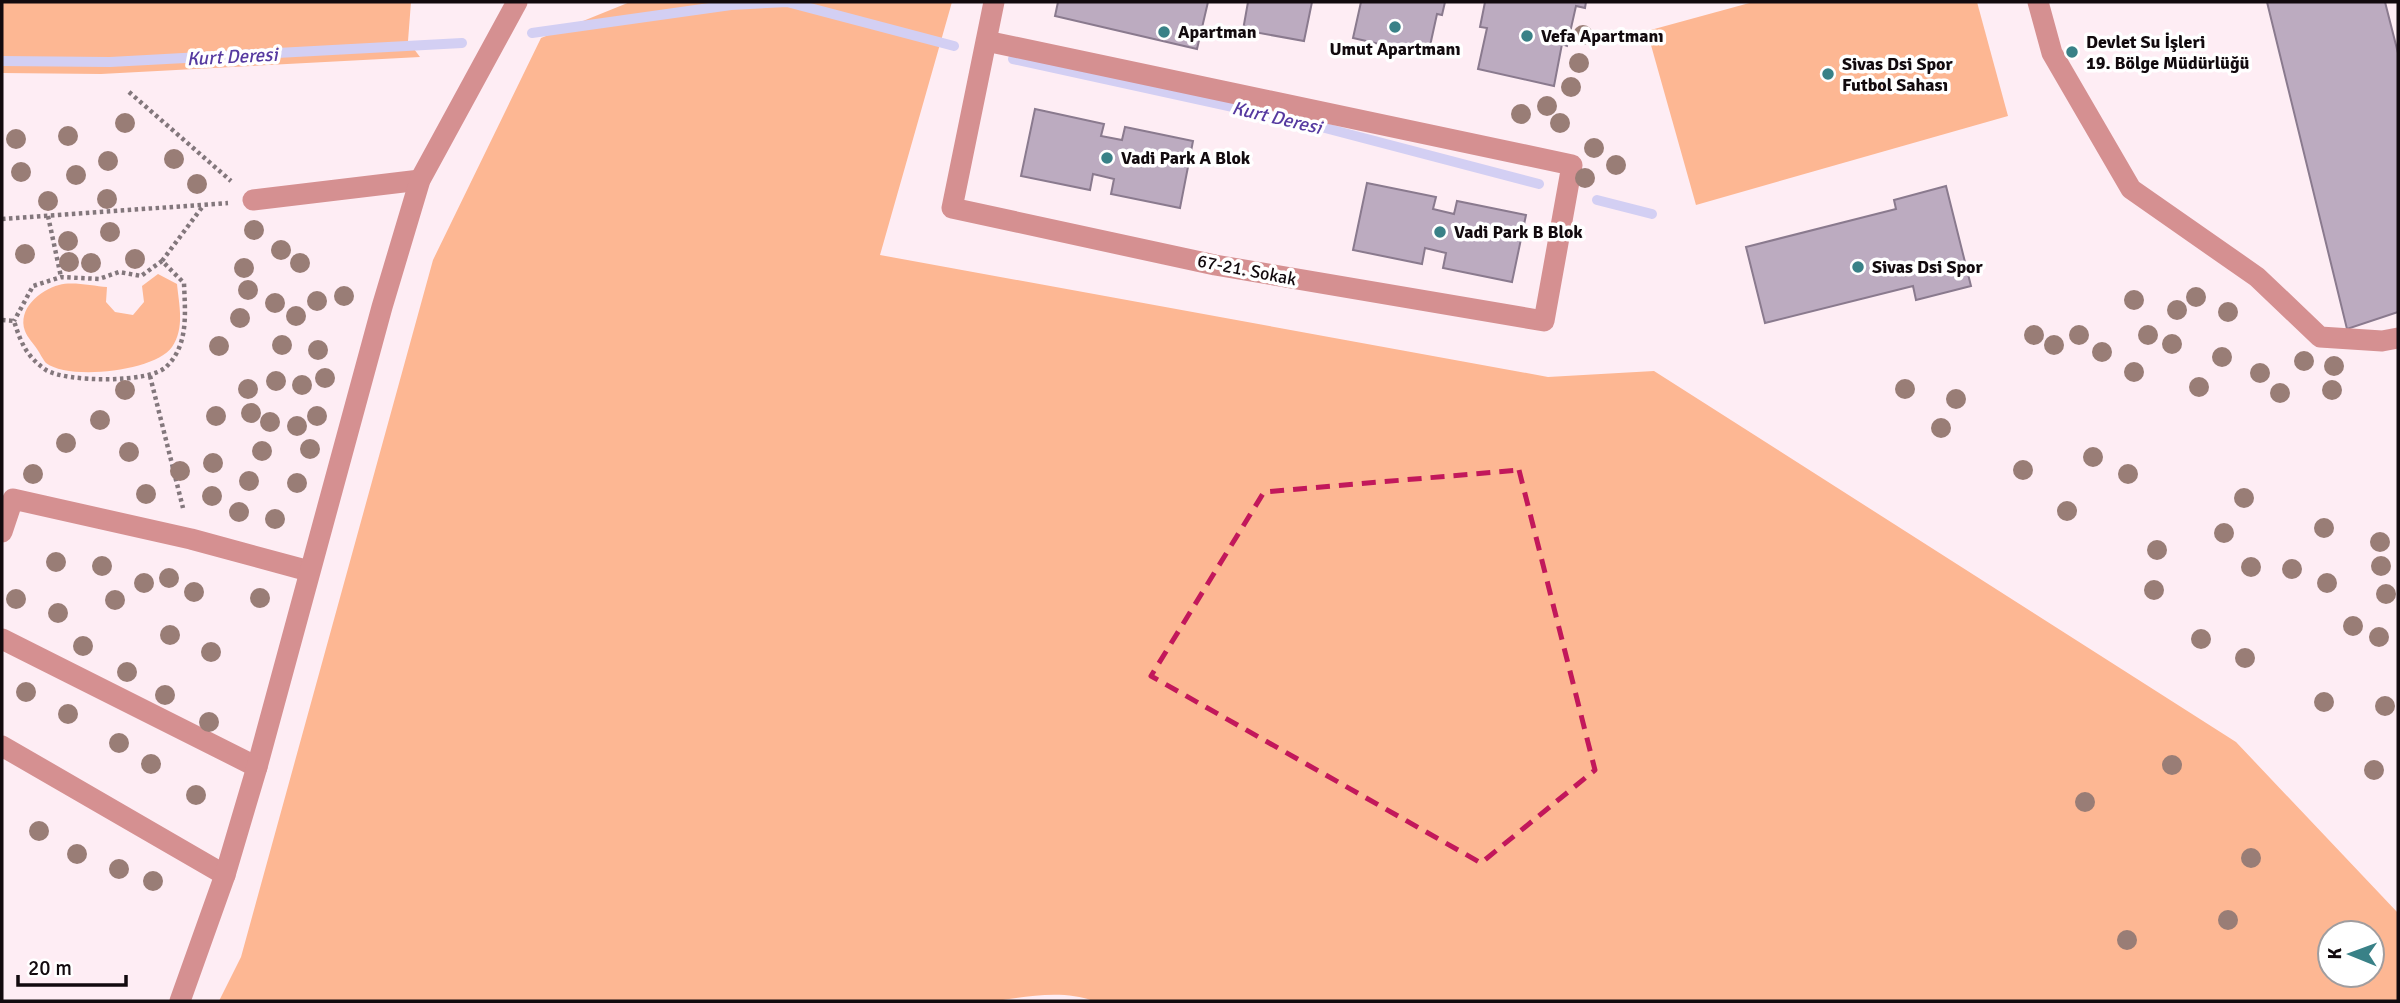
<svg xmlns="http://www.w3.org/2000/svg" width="2400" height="1003" font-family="Signika,sans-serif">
	<rect width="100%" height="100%" fill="#feedf4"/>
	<!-- green -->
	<g fill="#fdb793" fill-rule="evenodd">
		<path d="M2,2H411L408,41L420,57L101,74L2,73Z"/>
		<path d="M630,2H952L880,255L1548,377L1654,371L2236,742L2398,913V1001H1093C1065,990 1027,996 997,1001H219L241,957L433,260L541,38ZM2372,933V975H2330V933Z"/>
		<path d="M1753,2H1977L2008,116L1696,205L1647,31Z"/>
		<path d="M158,274L177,284C179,305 185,328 172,347C156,371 69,381 46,363C43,360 40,353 37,349C34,344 27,337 25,331C17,309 40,290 59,285C72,281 93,286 107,287L106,302L115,312L133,315L144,302L142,286Z"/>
	</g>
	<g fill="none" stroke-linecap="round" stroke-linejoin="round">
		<!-- stream -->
		<g stroke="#d3cff3" stroke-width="10">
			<path d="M532,33L731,5L787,2L954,46"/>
			<path d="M1013,59L1306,123L1539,184"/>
			<path d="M2,61L110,62L462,43"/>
			<path d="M1597,200L1652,214"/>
		</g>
	</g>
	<!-- building -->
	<g fill="#bcabc0" stroke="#8a7a8e" stroke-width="2">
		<path d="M1058,2H1208L1197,49L1055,16Z"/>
		<path d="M1248,2H1312L1304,41L1243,30Z"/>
		<path d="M1361,2H1445L1442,15L1437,14L1428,55L1353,38Z"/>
		<path d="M1485,2H1586L1585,8L1576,6L1567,46L1562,44L1554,86L1478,69L1487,28L1480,27Z"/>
		<path d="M2267,2H2385L2398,53V312L2347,329Z"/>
		<path d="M1035,109L1104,124L1101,136L1122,140L1125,127L1193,141L1180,208L1111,194L1114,179L1093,174L1090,190L1021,176Z"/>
		<path d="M1367,183L1436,197L1433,209L1454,214L1457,201L1526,215L1512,282L1443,268L1446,253L1425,248L1422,264L1353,250Z"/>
		<path d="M1946,186L1971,286L1916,300L1913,286L1765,323L1746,247L1896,209L1894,200Z"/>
	</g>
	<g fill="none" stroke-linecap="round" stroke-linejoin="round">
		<!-- path -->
		<g stroke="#83777c" stroke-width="4.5" stroke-dasharray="3.5 3.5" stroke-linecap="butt">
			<path d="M129,92L231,181"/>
			<path d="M48,216L61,277"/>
			<path d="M2,219L228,203"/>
			<path d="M162,261L203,206"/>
			<path d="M2,320L14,321C21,343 26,356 46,370C65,382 151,384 167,366C189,344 185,312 184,283L162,261L141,276L119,272L99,279L61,277L33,286L14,321"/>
			<path d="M150,376L183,508"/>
		</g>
		<!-- minor -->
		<g stroke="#d59091" stroke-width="21">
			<path d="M2038,2L2052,53L2131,189L2257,277L2320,337L2382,341L2398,338"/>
			<path d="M986,41L1572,165L1544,321L1215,265L952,208L994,2"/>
			<path d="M253,200L420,180"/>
			<path d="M2,532L13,499L191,539L309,571"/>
			<path d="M2,639L257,767"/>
			<path d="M2,746L225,875"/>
			<path d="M180,1001L225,875L257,767L382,307L420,180L517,2"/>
		</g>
	</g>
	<!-- trees -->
	<g fill="#997d76">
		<circle cx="1583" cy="35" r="10"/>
		<circle cx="1579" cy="63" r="10"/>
		<circle cx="1571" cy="87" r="10"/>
		<circle cx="1547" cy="106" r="10"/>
		<circle cx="1521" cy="114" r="10"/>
		<circle cx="125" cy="123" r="10"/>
		<circle cx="1560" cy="123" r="10"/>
		<circle cx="68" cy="136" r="10"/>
		<circle cx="16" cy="139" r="10"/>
		<circle cx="1594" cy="148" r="10"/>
		<circle cx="174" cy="159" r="10"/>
		<circle cx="108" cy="161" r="10"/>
		<circle cx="1616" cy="165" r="10"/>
		<circle cx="21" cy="172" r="10"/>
		<circle cx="76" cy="175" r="10"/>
		<circle cx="1585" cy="178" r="10"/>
		<circle cx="197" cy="184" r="10"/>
		<circle cx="107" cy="199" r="10"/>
		<circle cx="48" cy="201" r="10"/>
		<circle cx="254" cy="230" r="10"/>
		<circle cx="110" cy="232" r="10"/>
		<circle cx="68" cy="241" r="10"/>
		<circle cx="281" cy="250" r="10"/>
		<circle cx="25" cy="254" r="10"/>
		<circle cx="135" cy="259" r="10"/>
		<circle cx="69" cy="262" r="10"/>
		<circle cx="91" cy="263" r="10"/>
		<circle cx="300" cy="263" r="10"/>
		<circle cx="244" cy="268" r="10"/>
		<circle cx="248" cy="290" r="10"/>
		<circle cx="344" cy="296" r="10"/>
		<circle cx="2196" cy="297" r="10"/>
		<circle cx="2134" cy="300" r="10"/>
		<circle cx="317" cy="301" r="10"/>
		<circle cx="275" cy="303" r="10"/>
		<circle cx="2177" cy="310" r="10"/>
		<circle cx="2228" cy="312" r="10"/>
		<circle cx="296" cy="316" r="10"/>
		<circle cx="240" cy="318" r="10"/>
		<circle cx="2034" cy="335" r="10"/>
		<circle cx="2079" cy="335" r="10"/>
		<circle cx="2148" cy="335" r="10"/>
		<circle cx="2172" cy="344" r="10"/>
		<circle cx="282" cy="345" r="10"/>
		<circle cx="2054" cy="345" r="10"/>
		<circle cx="219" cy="346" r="10"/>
		<circle cx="318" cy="350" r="10"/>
		<circle cx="2102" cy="352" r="10"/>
		<circle cx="2222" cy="357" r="10"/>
		<circle cx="2304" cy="361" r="10"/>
		<circle cx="2334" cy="366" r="10"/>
		<circle cx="2134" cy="372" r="10"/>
		<circle cx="2260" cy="373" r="10"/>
		<circle cx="325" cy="378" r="10"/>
		<circle cx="276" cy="381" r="10"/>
		<circle cx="302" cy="385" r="10"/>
		<circle cx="2199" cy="387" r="10"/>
		<circle cx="248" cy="389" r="10"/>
		<circle cx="1905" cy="389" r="10"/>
		<circle cx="125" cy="390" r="10"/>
		<circle cx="2332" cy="390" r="10"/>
		<circle cx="2280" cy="393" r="10"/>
		<circle cx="1956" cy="399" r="10"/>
		<circle cx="251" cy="413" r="10"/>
		<circle cx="216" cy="416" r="10"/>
		<circle cx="317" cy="416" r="10"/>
		<circle cx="100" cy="420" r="10"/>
		<circle cx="270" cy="422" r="10"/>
		<circle cx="297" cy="426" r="10"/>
		<circle cx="1941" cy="428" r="10"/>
		<circle cx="66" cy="443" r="10"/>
		<circle cx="310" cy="449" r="10"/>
		<circle cx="262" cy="451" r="10"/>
		<circle cx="129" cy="452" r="10"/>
		<circle cx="2093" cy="457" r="10"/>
		<circle cx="213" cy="463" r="10"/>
		<circle cx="2023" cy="470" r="10"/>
		<circle cx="180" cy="471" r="10"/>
		<circle cx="33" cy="474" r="10"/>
		<circle cx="2128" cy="474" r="10"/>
		<circle cx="249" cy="481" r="10"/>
		<circle cx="297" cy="483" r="10"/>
		<circle cx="146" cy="494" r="10"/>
		<circle cx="212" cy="496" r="10"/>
		<circle cx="2244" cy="498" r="10"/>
		<circle cx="2067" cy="511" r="10"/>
		<circle cx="239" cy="512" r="10"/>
		<circle cx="275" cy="519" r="10"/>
		<circle cx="2324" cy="528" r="10"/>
		<circle cx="2224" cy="533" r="10"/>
		<circle cx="2380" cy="542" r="10"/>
		<circle cx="2157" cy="550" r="10"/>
		<circle cx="56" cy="562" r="10"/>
		<circle cx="102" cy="566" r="10"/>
		<circle cx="2381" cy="566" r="10"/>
		<circle cx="2251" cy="567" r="10"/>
		<circle cx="2292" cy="569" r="10"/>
		<circle cx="169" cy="578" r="10"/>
		<circle cx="144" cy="583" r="10"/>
		<circle cx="2327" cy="583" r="10"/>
		<circle cx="2154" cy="590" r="10"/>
		<circle cx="194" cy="592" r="10"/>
		<circle cx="2386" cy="594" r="10"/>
		<circle cx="260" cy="598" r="10"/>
		<circle cx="16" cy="599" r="10"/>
		<circle cx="115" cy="600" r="10"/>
		<circle cx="58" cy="613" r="10"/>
		<circle cx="2353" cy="626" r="10"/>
		<circle cx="170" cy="635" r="10"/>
		<circle cx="2379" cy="637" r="10"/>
		<circle cx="2201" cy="639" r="10"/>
		<circle cx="83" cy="646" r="10"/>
		<circle cx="211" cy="652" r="10"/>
		<circle cx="2245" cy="658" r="10"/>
		<circle cx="127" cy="672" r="10"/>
		<circle cx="26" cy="692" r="10"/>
		<circle cx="165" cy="695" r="10"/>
		<circle cx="2324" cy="702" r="10"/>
		<circle cx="2385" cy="706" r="10"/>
		<circle cx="68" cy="714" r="10"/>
		<circle cx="209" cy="722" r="10"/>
		<circle cx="119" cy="743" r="10"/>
		<circle cx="151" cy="764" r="10"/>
		<circle cx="2172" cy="765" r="10"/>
		<circle cx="2374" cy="770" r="10"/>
		<circle cx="196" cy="795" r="10"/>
		<circle cx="2085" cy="802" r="10"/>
		<circle cx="39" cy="831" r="10"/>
		<circle cx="77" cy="854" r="10"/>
		<circle cx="2251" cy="858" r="10"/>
		<circle cx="119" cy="869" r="10"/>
		<circle cx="153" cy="881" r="10"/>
		<circle cx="2228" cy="920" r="10"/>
		<circle cx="2127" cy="940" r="10"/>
	</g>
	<!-- marked area -->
	<path fill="none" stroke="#c2185b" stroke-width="5" stroke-dasharray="14 9" stroke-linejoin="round" d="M1519,470L1595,770L1481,863L1151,676L1264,492Z"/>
	<!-- markers -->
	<g fill="#398187" stroke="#fff" stroke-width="2.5">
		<circle cx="1395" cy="27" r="7"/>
		<circle cx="1164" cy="32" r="7"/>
		<circle cx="1527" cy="36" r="7"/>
		<circle cx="2072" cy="52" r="7"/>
		<circle cx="1828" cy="74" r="7"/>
		<circle cx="1107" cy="158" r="7"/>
		<circle cx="1440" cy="232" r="7"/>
		<circle cx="1858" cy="267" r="7"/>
	</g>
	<g text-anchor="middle" stroke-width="7" stroke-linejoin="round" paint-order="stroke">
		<!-- poi labels -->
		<g font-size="18" font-weight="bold" fill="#120a0e" stroke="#fff" text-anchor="start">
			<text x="1178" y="38">Apartman</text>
			<text x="1541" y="42">Vefa Apartmanı</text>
			<text x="2086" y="48">Devlet Su İşleri<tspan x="2086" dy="21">19. Bölge Müdürlüğü</tspan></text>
			<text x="1395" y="55" text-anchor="middle">Umut Apartmanı</text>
			<text x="1842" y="70">Sivas Dsi Spor<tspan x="1842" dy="21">Futbol Sahası</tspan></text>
			<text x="1121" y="164">Vadi Park A Blok</text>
			<text x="1454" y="238">Vadi Park B Blok</text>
			<text x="1872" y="273">Sivas Dsi Spor</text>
		</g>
		<!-- street labels -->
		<g font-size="18" fill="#120a0e" stroke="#fff">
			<text transform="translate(1247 270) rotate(11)" y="6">67-21. Sokak</text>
		</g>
		<!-- water labels -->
		<g font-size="19" font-style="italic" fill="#563aa0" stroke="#fff">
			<text transform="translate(232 56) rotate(-3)" y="7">Kurt Deresi</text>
			<text transform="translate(1277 117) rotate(13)" y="7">Kurt Deresi</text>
		</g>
	</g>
	<!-- border -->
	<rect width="2400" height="1003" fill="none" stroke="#120a0e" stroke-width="7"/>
	<!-- north arrow -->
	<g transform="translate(2351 954) rotate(271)"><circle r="33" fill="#ffffff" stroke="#a09d9f" stroke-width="2"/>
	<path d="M0-5L12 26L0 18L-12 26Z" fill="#398187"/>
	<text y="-10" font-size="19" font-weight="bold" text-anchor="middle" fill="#120a0e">K</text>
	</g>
	<!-- scale -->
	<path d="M18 975v10h108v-10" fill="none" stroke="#120a0e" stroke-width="3.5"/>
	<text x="28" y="975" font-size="21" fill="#120a0e" stroke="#ffffff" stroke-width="5" paint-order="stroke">20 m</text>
</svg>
